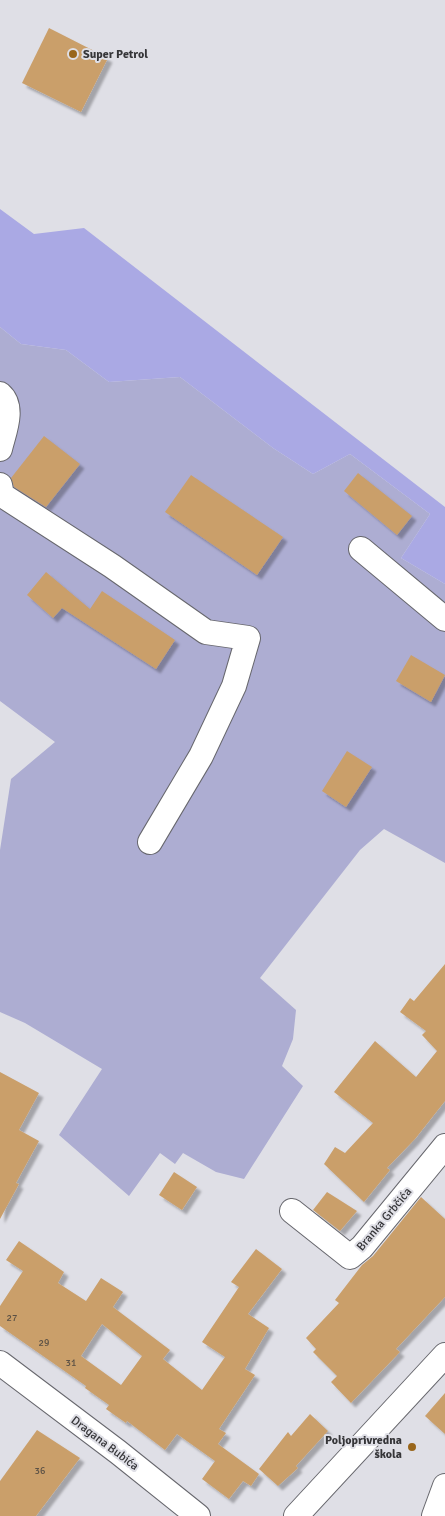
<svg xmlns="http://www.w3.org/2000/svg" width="445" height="1516" font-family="Signika,sans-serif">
	<defs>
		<filter id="shadow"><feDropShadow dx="4.5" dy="4.5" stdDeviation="1" flood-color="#0004"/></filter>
	</defs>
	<rect width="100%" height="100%" fill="#dfdfe6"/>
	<!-- green -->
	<path fill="#adadd2" d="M0,327L21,344L66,350L109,382L180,377L273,448L313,474L350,454L430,514L401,558L445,584V863L384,829L360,850L260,978L296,1010L293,1039L282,1066L303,1086L244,1179L216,1172L183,1153L175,1164L160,1153L129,1196L59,1135L102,1069L25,1023L0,1012V850L11,779L55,742L0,701Z"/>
	<!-- forest -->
	<path fill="#aaa9e4" d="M0,209L34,234L84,228L445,507V584L401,558L430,514L350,454L313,474L273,448L180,377L109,382L66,350L21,344L0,327Z"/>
	<!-- building -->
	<g fill="#ca9f6b" fill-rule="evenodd" filter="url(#shadow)">
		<path d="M49,28L108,58L81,112L22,83Z"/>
		<path d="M44,436L80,464L46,507L14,487L11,478Z"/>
		<path d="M358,473L412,516L397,535L344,491Z"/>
		<path d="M191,475L283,537L257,575L165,512Z"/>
		<path d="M46,572L90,609L102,591L175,640L156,669L62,608L53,618L27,595Z"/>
		<path d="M411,655L445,675L431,702L396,681Z"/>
		<path d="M347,751L372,767L346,807L322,791Z"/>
		<path d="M445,964V1101L415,1139L387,1168L390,1170L364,1202L324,1164L335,1147L345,1153L373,1123L334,1092L375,1041L416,1077L437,1051L422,1035L426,1031L400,1012L410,998L414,1001Z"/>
		<path d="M0,1072L39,1093L19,1130L39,1141L16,1183L19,1184L0,1219Z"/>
		<path d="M174,1172L197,1187L182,1210L159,1195Z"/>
		<path d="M327,1192L357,1211L340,1231L313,1210Z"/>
		<path d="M421,1197L445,1219V1297L396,1349L400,1352L351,1403L331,1382L337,1376L313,1352L316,1349L306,1338L339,1303L335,1300L362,1265L373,1256Z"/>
		<path d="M19,1241L64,1272L58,1283L86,1301L101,1278L123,1292L113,1307L170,1350L163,1359L202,1390L225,1357L202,1342L239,1287L231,1282L256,1249L282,1269L248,1314L269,1328L245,1369L255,1375L219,1429L226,1433L218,1444L259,1474L251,1486L243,1481L229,1499L202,1479L215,1461L177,1434L165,1450L127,1421L126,1423L106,1409L109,1405L85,1388L86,1386L0,1326V1306L23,1271L6,1260ZM102,1324L142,1356L121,1385L81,1356Z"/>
		<path d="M445,1393V1434L425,1416Z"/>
		<path d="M310,1414L328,1431L296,1466L298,1468L278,1486L259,1469L288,1432L291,1436Z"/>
		<path d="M37,1430L80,1458L36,1516H0V1481Z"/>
	</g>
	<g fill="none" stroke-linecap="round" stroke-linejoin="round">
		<defs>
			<g id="minor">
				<path d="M0,394C15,407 4,432 0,449"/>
				<path d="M0,485L2,495L112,566L206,632L248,638L234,686L201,756L150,842"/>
				<path d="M361,549L445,619"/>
				<path d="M292,1211L350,1257L362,1247L445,1146"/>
				<path d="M0,1363L118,1452L198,1516"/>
				<path d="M296,1516L445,1355"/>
				<path d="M434,1516L445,1486"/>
			</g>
		</defs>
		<!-- minor casing -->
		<use href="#minor" stroke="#67676d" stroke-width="26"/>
		<!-- minor -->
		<use href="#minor" stroke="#fff" stroke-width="24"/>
	</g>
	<!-- markers -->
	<g fill="#99661b" stroke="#dfdfe6" stroke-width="2">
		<circle cx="73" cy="54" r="5"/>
		<circle cx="412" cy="1447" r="5"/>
	</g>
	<g text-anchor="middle" stroke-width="4" stroke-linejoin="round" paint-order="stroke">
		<!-- number labels -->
		<g font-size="10" fill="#5a5045">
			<text x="12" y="1321">27</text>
			<text x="44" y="1346">29</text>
			<text x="71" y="1366">31</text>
			<text x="40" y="1474">36</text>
		</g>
		<!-- poi labels -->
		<g font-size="12" font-weight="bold" fill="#353538" stroke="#dfdfe6" text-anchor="start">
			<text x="83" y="58">Super Petrol</text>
			<text x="402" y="1444" text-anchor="end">Poljoprivredna<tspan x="402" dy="14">škola</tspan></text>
		</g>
		<!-- street labels -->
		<g font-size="12" fill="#353538" stroke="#dfdfe6">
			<text transform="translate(384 1219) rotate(-50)" y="4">Branka Grbčića</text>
			<text transform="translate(105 1443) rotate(37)" y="4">Dragana Bubića</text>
		</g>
	</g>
</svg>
